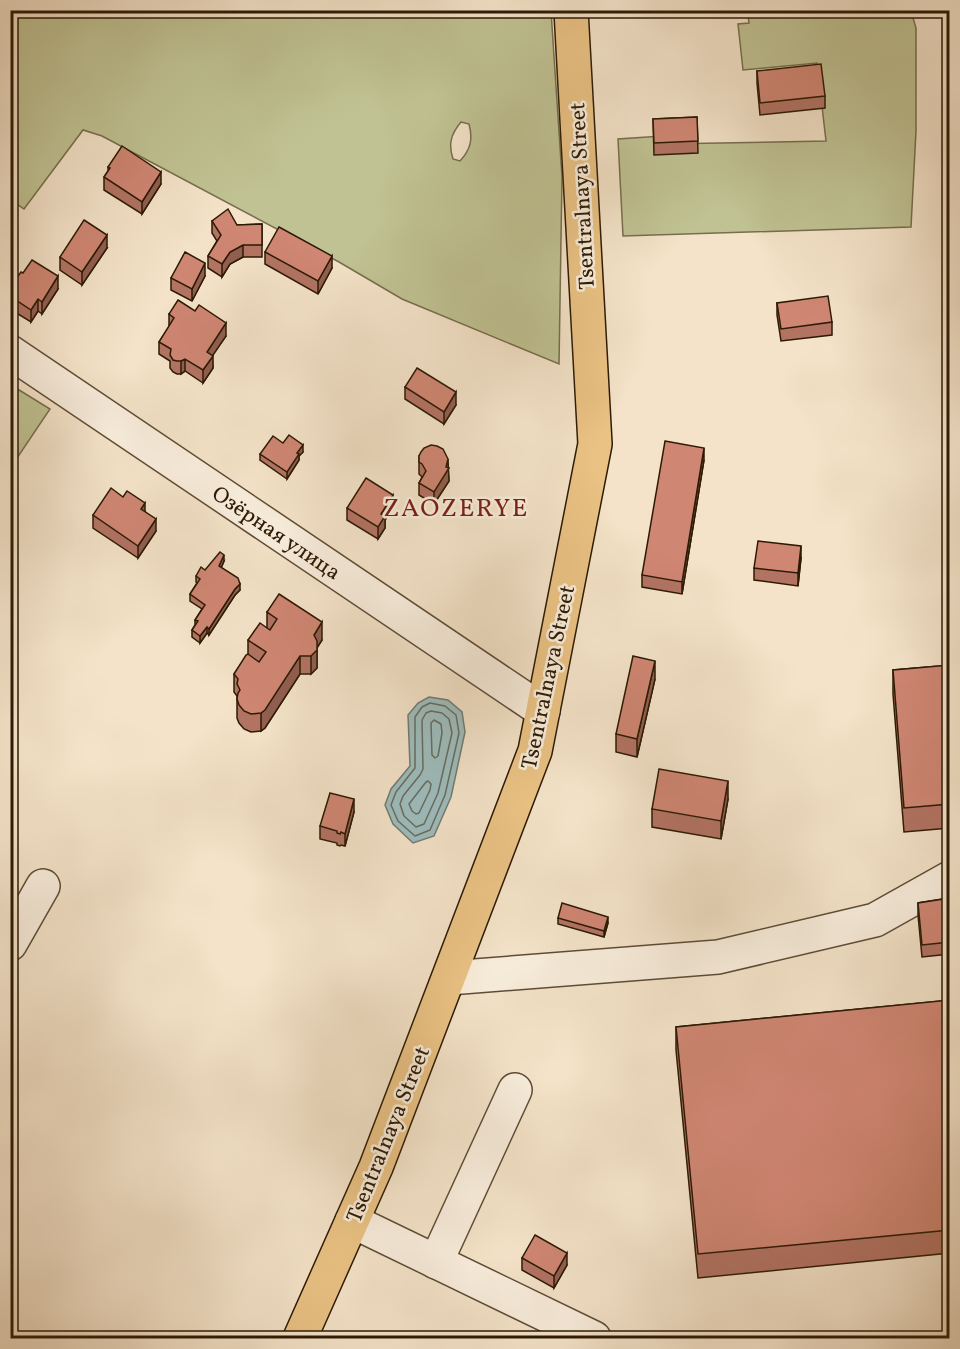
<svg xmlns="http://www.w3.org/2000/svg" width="960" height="1349" font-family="Vollkorn,serif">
	<rect width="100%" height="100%" fill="#f4e3c9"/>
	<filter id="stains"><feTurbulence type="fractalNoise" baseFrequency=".00333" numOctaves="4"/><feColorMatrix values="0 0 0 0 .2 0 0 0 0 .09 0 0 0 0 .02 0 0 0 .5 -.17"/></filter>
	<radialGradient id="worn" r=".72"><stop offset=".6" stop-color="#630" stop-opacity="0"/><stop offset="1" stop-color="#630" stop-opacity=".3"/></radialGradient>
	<!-- green -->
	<g fill="#c0c293" stroke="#766e4c" stroke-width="1.5" fill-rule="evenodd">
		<path d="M10,11H551L562,177L559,364L402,299L339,262L102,136L83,130L24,209L11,200ZM461,122L469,124C473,139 471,149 460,161L453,159C448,144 451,134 461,122Z"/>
		<path d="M804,11H911L916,28V131L911,227L623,236L618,139L662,136V144L826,141L817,63L743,70L738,24L749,23L748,16Z"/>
		<path d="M11,385L50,409L11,467Z"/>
	</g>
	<!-- water -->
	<path fill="#9ebdbe" stroke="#707c74" stroke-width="1.5" d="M429,697L448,700L462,712L465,732L451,797L434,836L413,843L393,824L385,805L391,789L410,766L408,715L418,703Z"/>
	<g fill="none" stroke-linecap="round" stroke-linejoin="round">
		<!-- shore -->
		<g stroke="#656c62" stroke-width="1.5">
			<path d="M430,703L445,706L456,715L459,733L445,795L430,830L415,836L398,821L391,805L396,792L415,768V717L422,707Z"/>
			<path d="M431,711L442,713L449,719L452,733L438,793L424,824L416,827L404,816L400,804L403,796L420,775L423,769L422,720L426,713Z"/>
			<path d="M434,720L441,724L442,733L438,756L435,758L432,755L431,723Z"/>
			<path d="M428,781L431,784L430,790L419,813L416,814L412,811L409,804L426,782Z"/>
		</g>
		<defs>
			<g id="minor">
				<path d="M10,352L543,711"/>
				<path d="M10,944L43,886"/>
				<path d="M449,978L718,957L875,920L950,878"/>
				<path d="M352,1221L594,1338"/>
				<path d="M436,1262L515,1090"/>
			</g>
			<path id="major" d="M300,1338L376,1167L535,751L595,444L571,10"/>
		</defs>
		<!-- minor casing -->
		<use href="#minor" stroke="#5e4c36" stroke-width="36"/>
		<!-- major casing -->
		<use href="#major" stroke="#2c1a05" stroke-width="36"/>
		<!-- minor -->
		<use href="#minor" stroke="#f8eddc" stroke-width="33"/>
		<!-- major -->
		<use href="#major" stroke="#eac284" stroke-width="33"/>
	</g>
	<!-- wall -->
	<g fill="#b27363" stroke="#2c1a05" stroke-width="1.5">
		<path d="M690,10H736V11L691,16Z"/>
		<path d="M757,71L825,96V108L760,115L757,83Z"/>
		<path d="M697,117L698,153L654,155L653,119Z"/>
		<path d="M108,167L161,184L142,214L104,190V177L108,171Z"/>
		<path d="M212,221L237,225L262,224V257H243L230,264L222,277L208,268V256L217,241L212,233Z"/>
		<path d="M107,248L82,285L60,270V257Z"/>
		<path d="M265,252L332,268L318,294L265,264Z"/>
		<path d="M205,276L192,301L171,290V278Z"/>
		<path d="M10,287L58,289L42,314L38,311L31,322L10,309Z"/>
		<path d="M777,303L832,322V335L781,341L777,315Z"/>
		<path d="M169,314L226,336L212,355L213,368L203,383L185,371L181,374H177L173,372L170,368V361L159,354V342L169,327Z"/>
		<path d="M405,387L456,405L444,424L405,399Z"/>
		<path d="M283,443L303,452L299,456V460L287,479L260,460V454Z"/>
		<path d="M419,456L448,468L449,481L434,504L419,495V483L422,477L419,474Z"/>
		<path d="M704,460L682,594L642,587V575Z"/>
		<path d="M393,507L385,520V528L378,539L347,520V508Z"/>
		<path d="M145,511L156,531L138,558L93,528V515Z"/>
		<path d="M801,558L798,586L754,580V568Z"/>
		<path d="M224,561L221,568L240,590L235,595L209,635L207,633L200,643L192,637V630L195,625V620L202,609L190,601V594L197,583L196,582V576Z"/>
		<path d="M267,612L322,640L317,648V668L311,674H300L265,728L261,731L251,732L244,729L239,723L237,718V696L234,692V674L248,655V640L267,628Z"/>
		<path d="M950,665V828L904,832L893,694V670Z"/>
		<path d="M655,679L637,757L616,752V734Z"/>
		<path d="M728,799L721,839L652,827V809Z"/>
		<path d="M354,812L345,846L341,845L340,846L337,845V843L320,839V826Z"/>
		<path d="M950,898V954L922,957L918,915V903Z"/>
		<path d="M558,918L608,923L604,937L558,924Z"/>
		<path d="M950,1000V1253L698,1278L676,1050V1027Z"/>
		<path d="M522,1258L567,1265L554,1288L522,1270Z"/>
	</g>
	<!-- shaded-wall -->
	<g fill="#915e50" stroke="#2c1a05" stroke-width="1.5">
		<path d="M161,172V184L142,214V202Z"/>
		<path d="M107,235V248L82,285V272Z"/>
		<path d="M243,245V257L230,264L222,277V264L230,252Z"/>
		<path d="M332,256V268L318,294V281Z"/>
		<path d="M205,263V276L192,301V289Z"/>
		<path d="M58,276V289L42,314V302Z"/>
		<path d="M38,299V311L31,322V310Z"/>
		<path d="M226,323V336L207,364V352Z"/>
		<path d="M213,356V368L203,383V370Z"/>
		<path d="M185,359V371L181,374V361Z"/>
		<path d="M456,392V405L444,424V412Z"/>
		<path d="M303,445V452L299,456V460L287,479V472L297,453Z"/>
		<path d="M704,448V460L682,594V582Z"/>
		<path d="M448,459L449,481L434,504V492L446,467Z"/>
		<path d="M393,495V507L385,520V528L378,539V527L381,514Z"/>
		<path d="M145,503V515L141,509Z"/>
		<path d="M156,519V531L138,558V546Z"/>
		<path d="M801,546V558L798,586V573Z"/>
		<path d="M224,555V561L219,573V566Z"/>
		<path d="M240,584V590L235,595L209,635V629L235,589Z"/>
		<path d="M322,622V640L314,652L317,650V668L311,674V656L314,635Z"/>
		<path d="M207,627V633L200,643V636Z"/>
		<path d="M300,656V674L265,728L261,731V713Z"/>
		<path d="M655,661V679L637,757V739Z"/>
		<path d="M728,781V799L721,839V821Z"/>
		<path d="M354,799V812L345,846V834Z"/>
		<path d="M608,917V923L604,937V931Z"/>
		<path d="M567,1253V1265L554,1288V1276Z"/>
	</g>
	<!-- building -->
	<g fill="#cf8673" stroke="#2c1a05" stroke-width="1.5">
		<path d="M821,64L825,96L760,103L757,71Z"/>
		<path d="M697,117L698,141L654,143L653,119Z"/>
		<path d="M122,146L161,172L142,202L104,177L110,168L108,167Z"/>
		<path d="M228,209L237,225L262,224V245H243L230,252L222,264L208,256L221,235L212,221Z"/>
		<path d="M84,220L107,235L82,272L60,257Z"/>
		<path d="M279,227L332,256L318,281L265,252Z"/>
		<path d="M185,252L205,263L192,289L171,278Z"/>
		<path d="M32,260L58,276L42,302L38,299L31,310L10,296V287L21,272L23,273Z"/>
		<path d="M828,296L832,322L781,329L777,303Z"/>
		<path d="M178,300L195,311L199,305L226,323L207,352L213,356L203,370L185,359L181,361H177L173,360L170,355L171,349L159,342L174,318L169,314Z"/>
		<path d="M417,368L456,392L444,412L405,387Z"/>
		<path d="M289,435L303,445L297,453L299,454L287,472L260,454L273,436L283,443Z"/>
		<path d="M665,441L704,448L682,582L642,575Z"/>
		<path d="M431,445L437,446L443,449L448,459L446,467L449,468L434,492L419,483L426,471L422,464L419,462V456L421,452L424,448Z"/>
		<path d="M366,478L393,495L381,514L385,516L378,527L347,508Z"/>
		<path d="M111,488L123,497L127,491L145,503L141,509L156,519L138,546L93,515Z"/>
		<path d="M758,541L801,546L798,573L754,568Z"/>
		<path d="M220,552L224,555L219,566L238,578L240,584L235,589L209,629L207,627L200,636L192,630L198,621L195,620L205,605L190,594L200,579L196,576L201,567L205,570Z"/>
		<path d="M279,594L322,622L314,635L317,641V650L311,656H300L265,710L261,713L251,714L244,711L239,705L237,699L238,693L240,690L237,684L238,679L234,674L246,655L248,654L259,662L266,652L248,640L260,623L270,630L277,619L267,612Z"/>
		<path d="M633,656L655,661L637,739L616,734Z"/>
		<path d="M950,665V804L904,808L893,670Z"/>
		<path d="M659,769L728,781L721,821L652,809Z"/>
		<path d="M330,793L354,799L345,834L341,832L340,834L337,833V831L320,826Z"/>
		<path d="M950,898V942L922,945L918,903Z"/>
		<path d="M562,903L608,917L604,931L558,918Z"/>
		<path d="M950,1000V1230L698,1254L676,1027Z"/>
		<path d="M535,1235L567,1253L554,1276L522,1258Z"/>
	</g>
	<g text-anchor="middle" stroke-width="5" stroke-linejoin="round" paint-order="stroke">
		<!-- street labels -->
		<g font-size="22" fill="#2c1a05" stroke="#f8eddc">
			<text transform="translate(581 196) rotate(-93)" y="8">Tsentralnaya Street</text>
			<text transform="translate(277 532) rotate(34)" y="8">Озёрная улица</text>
			<text transform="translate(547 677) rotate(-78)" y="8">Tsentralnaya Street</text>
			<text transform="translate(387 1134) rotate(-68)" y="8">Tsentralnaya Street</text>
		</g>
		<!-- quarter labels -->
		<g font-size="26" letter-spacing="1.5" fill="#7a1f14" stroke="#f8eddc">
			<text x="456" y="516">ZAOZERYE</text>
		</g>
	</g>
	<!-- margin -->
	<rect width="960" height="1349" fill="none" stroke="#f4e3c9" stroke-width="36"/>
	<rect x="12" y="12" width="936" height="1325" fill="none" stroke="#2c1a05" stroke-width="3"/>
	<rect x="18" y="18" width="924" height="1313" fill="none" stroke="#2c1a05" stroke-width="1.5"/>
	<rect width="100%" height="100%" filter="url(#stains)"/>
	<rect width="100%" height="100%" fill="url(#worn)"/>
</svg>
